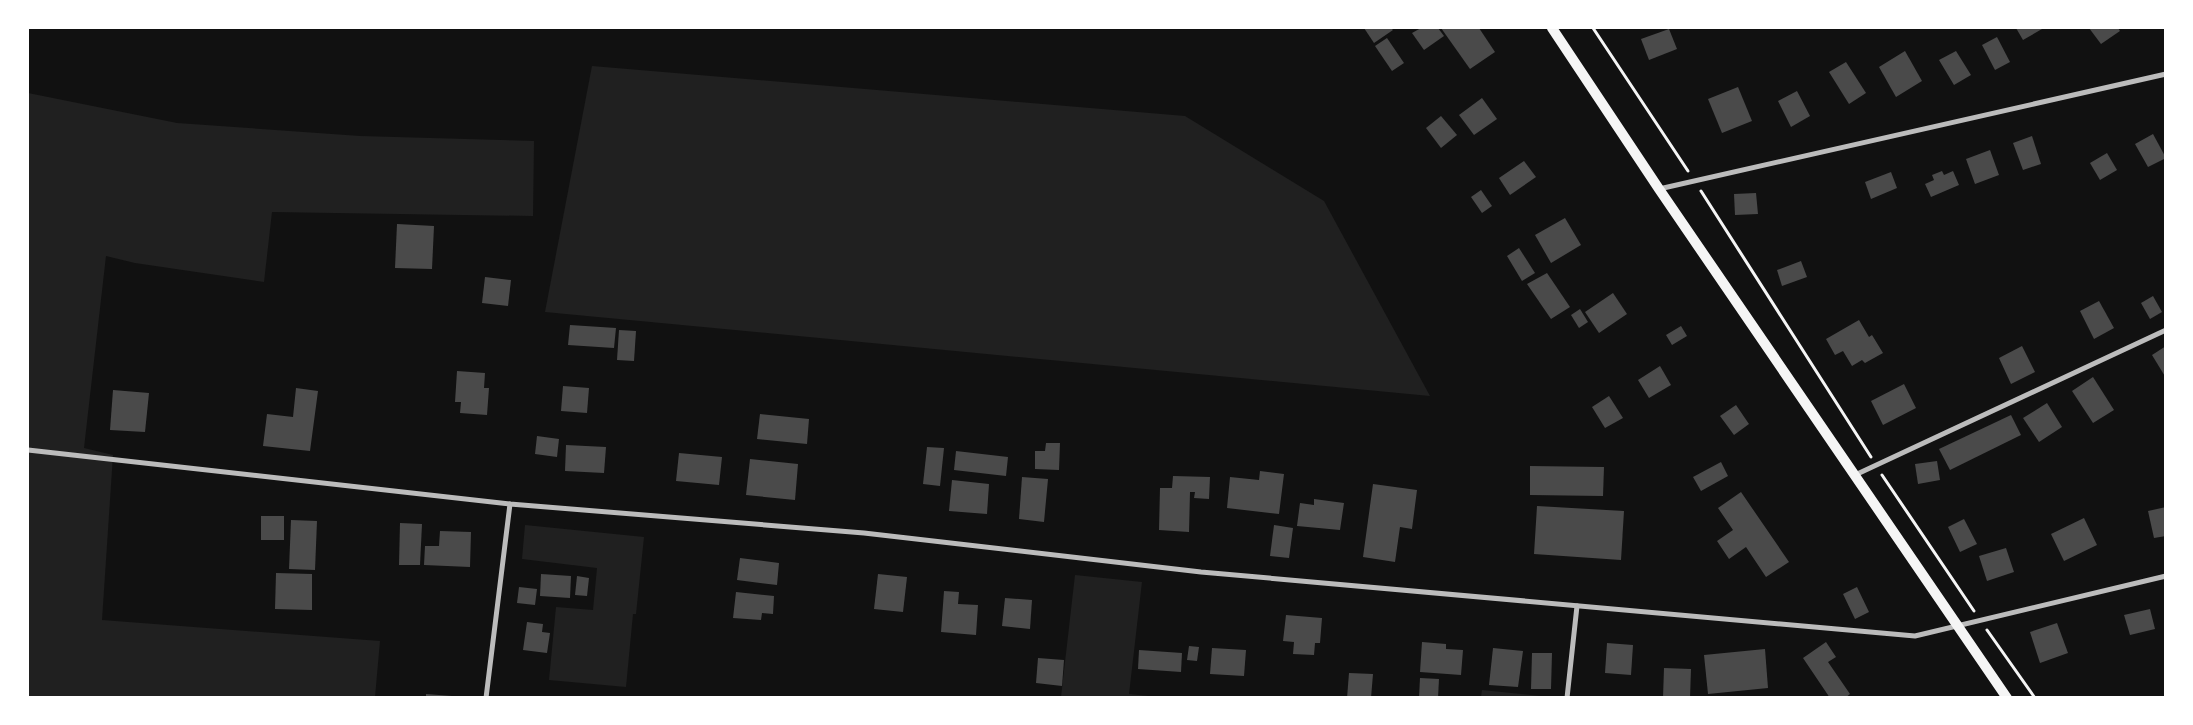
<svg xmlns="http://www.w3.org/2000/svg" width="2193" height="725" font-family="'IBM Plex Sans',sans-serif">
	<rect width="100%" height="100%" fill="#111"/>
	<!-- green -->
	<g fill="#202020">
		<path d="M592,66L1185,116L1324,201L1430,396L545,312Z"/>
		<path d="M28,93L177,123L360,136L534,141L533,216L272,212L264,282L135,263L106,256L84,448L113,455L102,620L380,641L375,697H28Z"/>
		<path d="M525,525L644,537L636,614H633L626,687L549,680L556,607L593,610L597,568L522,559Z"/>
		<path d="M1075,575L1142,582L1129,694L1159,697H1061Z"/>
		<path d="M1482,690L1551,697H1481Z"/>
	</g>
	<!-- building -->
	<g fill="#4a4a4a">
		<path d="M1364,28H1391L1393,30L1374,43Z"/>
		<path d="M1421,28H1438L1444,36L1424,50L1412,33Z"/>
		<path d="M1441,28H1479L1495,52L1470,69Z"/>
		<path d="M2016,28H2041L2042,29L2023,40Z"/>
		<path d="M2089,28H2118L2120,31L2101,44Z"/>
		<path d="M1669,29L1677,49L1649,60L1641,39Z"/>
		<path d="M1997,37L2010,62L1995,70L1982,45Z"/>
		<path d="M1387,38L1404,63L1392,71L1375,46Z"/>
		<path d="M1905,51L1922,81L1896,97L1879,67Z"/>
		<path d="M1956,51L1971,75L1954,85L1939,60Z"/>
		<path d="M1846,62L1866,93L1849,104L1829,72Z"/>
		<path d="M1738,87L1752,121L1722,133L1708,99Z"/>
		<path d="M1797,91L1810,116L1791,127L1778,101Z"/>
		<path d="M1482,98L1497,119L1474,135L1459,115Z"/>
		<path d="M1441,116L1457,135L1441,148L1426,128Z"/>
		<path d="M2153,134L2166,158L2148,167L2135,144Z"/>
		<path d="M2032,136L2041,164L2023,170L2013,143Z"/>
		<path d="M1990,150L1999,175L1975,184L1966,159Z"/>
		<path d="M2107,153L2117,170L2100,180L2090,163Z"/>
		<path d="M1524,161L1536,177L1510,195L1499,178Z"/>
		<path d="M1942,171L1944,175L1953,171L1959,185L1931,197L1925,184L1934,180L1932,175Z"/>
		<path d="M1891,172L1897,188L1871,199L1865,182Z"/>
		<path d="M1481,190L1492,206L1482,213L1471,197Z"/>
		<path d="M1756,193L1758,214L1735,215L1734,194Z"/>
		<path d="M1565,218L1581,245L1551,263L1535,235Z"/>
		<path d="M397,224L434,226L432,269L395,268Z"/>
		<path d="M1519,248L1535,273L1522,281L1507,256Z"/>
		<path d="M1801,261L1807,277L1782,286L1777,270Z"/>
		<path d="M1547,273L1570,307L1551,319L1527,284Z"/>
		<path d="M485,277L511,280L508,306L482,303Z"/>
		<path d="M1613,293L1627,314L1599,333L1585,312Z"/>
		<path d="M2153,296L2162,312L2150,319L2141,303Z"/>
		<path d="M2099,301L2114,328L2094,339L2080,311Z"/>
		<path d="M1580,309L1588,322L1579,328L1571,315Z"/>
		<path d="M1859,320L1869,337L1872,335L1883,353L1865,363L1862,360L1852,366L1843,351L1835,355L1826,339Z"/>
		<path d="M570,325L616,328L614,348L568,345Z"/>
		<path d="M1681,326L1687,336L1672,345L1666,335Z"/>
		<path d="M619,330L636,331L634,361L617,360Z"/>
		<path d="M2022,346L2035,372L2011,384L1999,358Z"/>
		<path d="M2166,346V378L2152,355Z"/>
		<path d="M1660,366L1671,385L1649,398L1638,380Z"/>
		<path d="M457,371L485,373L484,388H489L487,415L460,413L461,402H455Z"/>
		<path d="M2093,377L2114,410L2093,423L2072,391Z"/>
		<path d="M1904,384L1916,408L1883,425L1871,401Z"/>
		<path d="M563,386L589,388L587,413L561,411Z"/>
		<path d="M296,388L318,391L310,451L263,446L267,414L293,417Z"/>
		<path d="M113,390L149,393L145,432L110,430Z"/>
		<path d="M1609,396L1623,418L1605,428L1592,407Z"/>
		<path d="M2047,403L2062,427L2039,442L2023,418Z"/>
		<path d="M1736,405L1749,424L1734,435L1720,416Z"/>
		<path d="M760,414L809,419L807,444L757,439Z"/>
		<path d="M2011,415L2021,435L1950,470L1939,449Z"/>
		<path d="M537,436L559,439L557,457L535,454Z"/>
		<path d="M1046,443H1060L1059,470L1035,469V451H1045Z"/>
		<path d="M566,445L606,447L604,473L565,471Z"/>
		<path d="M927,447L944,448L940,486L923,484Z"/>
		<path d="M956,451L1008,457L1006,476L954,470Z"/>
		<path d="M679,453L722,457L719,485L676,481Z"/>
		<path d="M750,459L798,464L795,500L746,495Z"/>
		<path d="M1937,461L1940,480L1918,484L1915,464Z"/>
		<path d="M1721,462L1728,476L1701,491L1693,477Z"/>
		<path d="M1530,466L1604,467L1603,496L1530,495Z"/>
		<path d="M1260,471L1284,474L1279,514L1227,508L1230,477L1259,480Z"/>
		<path d="M1173,476L1210,477L1209,499L1194,498L1195,492H1190L1189,532L1159,530L1160,488H1172Z"/>
		<path d="M1022,477L1048,479L1044,522L1019,519Z"/>
		<path d="M952,480L989,484L987,514L949,511Z"/>
		<path d="M1373,484L1417,490L1412,529L1400,527L1395,562L1363,557Z"/>
		<path d="M1741,492L1789,562L1766,577L1746,547L1729,559L1717,541L1733,530L1718,508Z"/>
		<path d="M1314,499L1344,503L1340,530L1297,526L1300,503L1314,505Z"/>
		<path d="M1537,506L1624,511L1621,560L1534,554Z"/>
		<path d="M2166,507V536L2154,538L2148,511Z"/>
		<rect x="261" y="516" width="23" height="24"/>
		<path d="M2084,518L2097,545L2064,561L2051,534Z"/>
		<path d="M1964,519L1977,544L1960,552L1948,527Z"/>
		<path d="M291,520L317,521L315,570L289,569Z"/>
		<path d="M400,523L422,524L420,565H399Z"/>
		<path d="M1274,525L1293,528L1289,558L1270,556Z"/>
		<path d="M440,531L471,532L470,567L424,565L425,546H439Z"/>
		<path d="M2006,548L2014,572L1987,581L1979,556Z"/>
		<path d="M740,558L779,563L777,585L737,580Z"/>
		<path d="M276,573L312,574V610L275,609Z"/>
		<path d="M541,574L571,576L570,598L540,596Z"/>
		<path d="M878,574L907,577L903,612L874,609Z"/>
		<path d="M577,576L589,578L587,596L575,595Z"/>
		<path d="M519,587L537,589L535,605L517,603Z"/>
		<path d="M1857,587L1869,612L1855,619L1843,594Z"/>
		<path d="M944,591L959,592L958,604L978,605L976,635L941,632Z"/>
		<path d="M736,592L774,596L773,614L762,613L761,620L733,618Z"/>
		<path d="M1005,598L1032,600L1030,629L1002,626Z"/>
		<path d="M2150,609L2155,629L2130,635L2124,615Z"/>
		<path d="M1286,615L1322,618L1320,643H1315L1314,655L1293,654L1294,642L1283,641Z"/>
		<path d="M527,622L543,624L542,632L550,633L547,653L523,650Z"/>
		<path d="M2057,623L2068,653L2040,663L2030,632Z"/>
		<path d="M1422,642L1446,644V649L1463,650L1461,675L1420,672Z"/>
		<path d="M1826,642L1836,657L1828,662L1850,694L1845,698H1830L1803,658Z"/>
		<path d="M1607,643L1633,645L1631,675L1605,673Z"/>
		<path d="M1189,646L1199,647L1197,661L1187,660Z"/>
		<path d="M1212,648L1246,650L1244,676L1210,674Z"/>
		<path d="M1493,648L1523,651L1518,687L1489,685Z"/>
		<path d="M1765,649L1768,688L1708,694L1704,655Z"/>
		<path d="M1139,650L1182,653L1181,672L1138,669Z"/>
		<path d="M1532,653H1552L1551,689H1531Z"/>
		<path d="M1038,658L1064,660L1062,686L1036,683Z"/>
		<path d="M1664,668L1691,669L1690,698H1663Z"/>
		<path d="M1349,673L1373,674L1371,698H1347Z"/>
		<path d="M1420,678L1439,679L1438,698H1419Z"/>
		<path d="M426,694L452,696V698H426Z"/>
	</g>
	<g fill="none" stroke-linecap="round" stroke-linejoin="round">
		<!-- path -->
		<g stroke="#f5f5f5" stroke-width="3">
			<path d="M1593,28L1688,171"/>
			<path d="M1701,191L1871,457"/>
			<path d="M1882,475L1974,611"/>
			<path d="M1987,630L2035,698"/>
		</g>
		<!-- minor -->
		<g stroke="#bcbcbc" stroke-width="5">
			<path d="M1659,189L2166,74"/>
			<path d="M28,450L510,504L864,533L1201,572L1915,636L2166,576"/>
			<path d="M1855,475L2166,330"/>
			<path d="M486,698L510,504"/>
			<path d="M1567,698L1577,606"/>
		</g>
		<!-- secondary -->
		<path stroke="#f5f5f5" stroke-width="10" d="M1552,28L1659,189L2007,698"/>
	</g>
	<!-- border -->
	<rect width="2193" height="725" fill="none" stroke="#ffffff" stroke-width="58"/>
</svg>
